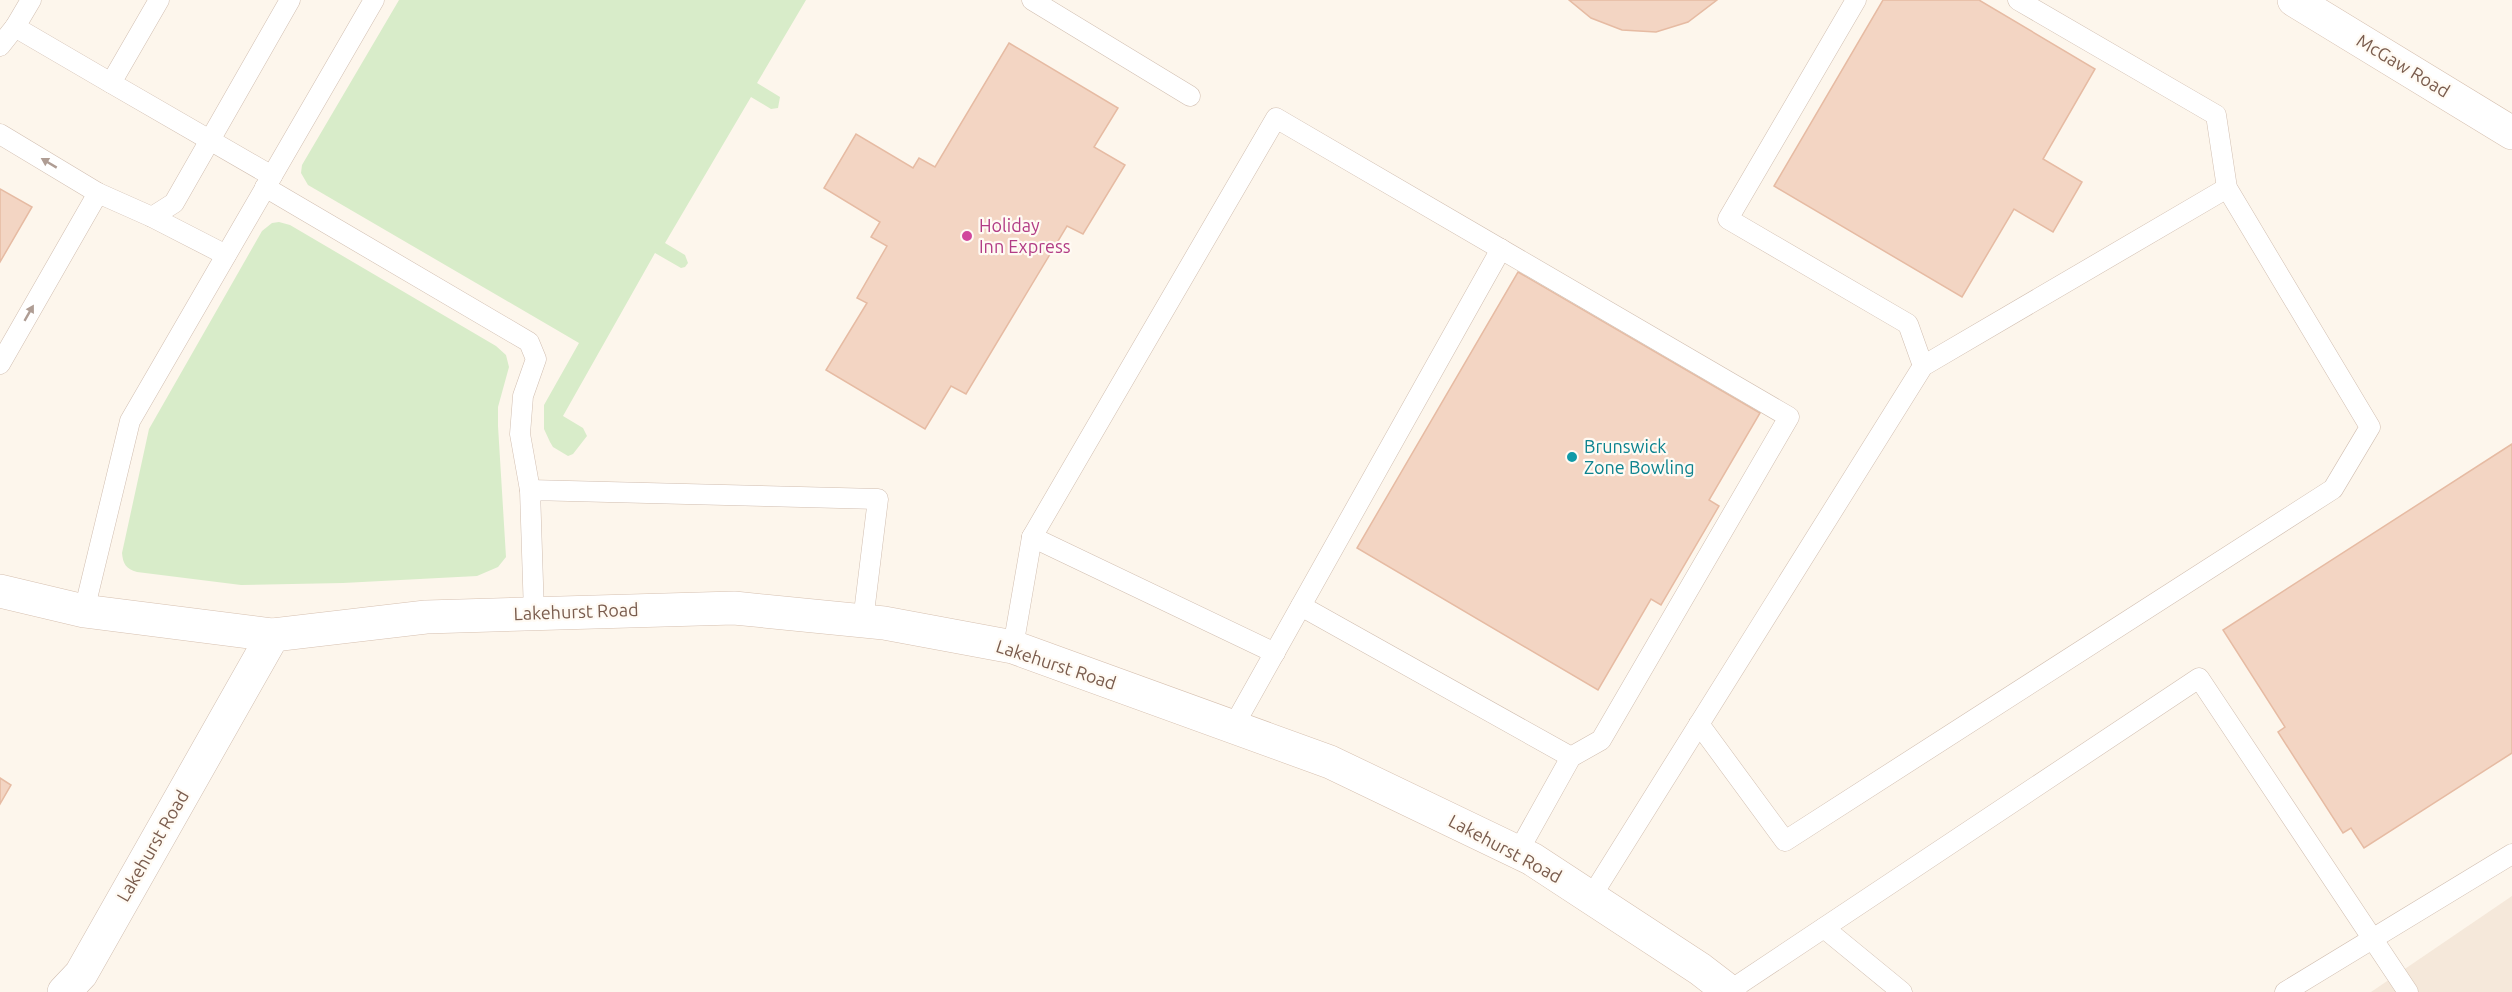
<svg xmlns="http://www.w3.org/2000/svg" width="2512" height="992" font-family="Ubuntu,sans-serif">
	<rect width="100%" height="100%" fill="#fdf6ec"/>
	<!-- residential -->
	<path fill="#f5e8da" d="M2512,896V992H2371Z"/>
	<!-- green -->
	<g fill="#d8ecc9">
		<path d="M399,0H806L757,83L780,97L778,108L771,109L751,97L665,243L685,255L688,263L685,267L681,268L655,253L563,416L583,428L587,436L573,454L568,456L553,447L550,442L544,429V405L579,343L308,185L301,173L302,165Z"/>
		<path d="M279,222L290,225L496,346L506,355L509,367L498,407V426L506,557L498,567L477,576L343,583L241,585L137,572C126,569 123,564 122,553L149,429L262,231L272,223Z"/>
	</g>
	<!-- building -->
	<g fill="#f3d5c3" stroke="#e6bba3" stroke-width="1.5">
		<path d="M1569,0H1717L1688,22L1656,32L1622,30L1591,18Z"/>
		<path d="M1883,0H1979L2095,69L2043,159L2082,182L2053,232L2014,209L1962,297L1774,186Z"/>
		<path d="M1009,43L1118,108L1094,147L1125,165L1083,234L1067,226L966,394L951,386L925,429L826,370L867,303L857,298L887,246L871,237L880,222L824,188L856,134L913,168L919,158L935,167Z"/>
		<path d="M0,189L32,207L0,262Z"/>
		<path d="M1518,272L1760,413L1709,500L1719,506L1661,605L1651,599L1598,690L1357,548Z"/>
		<path d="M2512,444V753L2364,848L2351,828L2343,833L2278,732L2285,727L2223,630Z"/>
		<path d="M0,778L11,785L0,804Z"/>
	</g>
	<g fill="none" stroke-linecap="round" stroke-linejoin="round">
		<defs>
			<g id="lane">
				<path d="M31,0L15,27L111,83"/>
				<path d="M159,0L111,83L272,176"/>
				<path d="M1032,0L1190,96"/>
				<path d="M1856,0L1728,219L1908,324L1923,366"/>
				<path d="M0,46L15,27"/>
				<path d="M0,134L98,193L152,217L226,255"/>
				<path d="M265,187L529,342L536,359L523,396L520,434L530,490"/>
				<path d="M152,217L174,203L290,0"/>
				<path d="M0,364L98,193"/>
				<path d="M1032,537L1275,653"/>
				<path d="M1301,606L1571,757"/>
				<path d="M84,611L130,421L374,0"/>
				<path d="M534,614L530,490L878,499L863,621"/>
				<path d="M1013,647L1032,537L1276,118L1789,417L1601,740L1571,757L1518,852"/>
				<path d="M1699,724L1785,841L2333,489L2370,427L2227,188L2216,115L2018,0"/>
				<path d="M1233,727L1501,249"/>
				<path d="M1591,897L1923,366L2227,188"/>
				<path d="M1824,928L1902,992"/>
				<path d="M1729,991L2199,678L2408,992"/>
				<path d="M2285,992L2512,854"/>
			</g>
			<path id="street" d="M64,992L81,974L273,635"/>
			<g id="secondary">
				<path d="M2294,0L2512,133"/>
				<path d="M0,591L84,611L273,635L426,617L734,608L884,623L1013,647L1330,762L1532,859L1700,969L1730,992"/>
			</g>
		</defs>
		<!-- lane casing -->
		<use href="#lane" stroke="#d1beb0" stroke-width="21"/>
		<!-- street casing -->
		<use href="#street" stroke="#d1beb0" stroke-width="34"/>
		<!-- secondary casing -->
		<use href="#secondary" stroke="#d6c0b0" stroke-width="34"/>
		<!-- lane -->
		<use href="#lane" stroke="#fff" stroke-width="20"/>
		<!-- street -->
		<use href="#street" stroke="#fff" stroke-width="33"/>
		<!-- secondary -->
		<use href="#secondary" stroke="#fff" stroke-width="33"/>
	</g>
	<!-- one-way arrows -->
	<defs><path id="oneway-solid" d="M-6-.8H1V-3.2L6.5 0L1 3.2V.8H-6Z" transform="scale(1.5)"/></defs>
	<g fill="#af9d94">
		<use href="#oneway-solid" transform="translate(49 163) rotate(-149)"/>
		<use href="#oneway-solid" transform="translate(29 313) rotate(-60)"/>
	</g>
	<!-- markers -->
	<circle fill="#d1479c" stroke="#fffaf3" stroke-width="2" cx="967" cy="236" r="6"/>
	<circle fill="#0f9aa8" stroke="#fffaf3" stroke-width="2" cx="1572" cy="457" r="6"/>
	<g text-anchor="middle" stroke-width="4.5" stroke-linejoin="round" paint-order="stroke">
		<!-- street labels -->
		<g font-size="18" fill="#7a5c4d" stroke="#fffaf3">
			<text transform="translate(2403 66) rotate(31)" y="6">McGaw Road</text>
			<text transform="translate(576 612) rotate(-2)" y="6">Lakehurst Road</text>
			<text transform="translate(1056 665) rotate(18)" y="6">Lakehurst Road</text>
			<text transform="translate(153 846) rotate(-60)" y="6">Lakehurst Road</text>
			<text transform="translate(1505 849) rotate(28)" y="6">Lakehurst Road</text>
		</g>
		<!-- hotel labels -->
		<g font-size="18" fill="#b23c85" stroke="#fffaf3" text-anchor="start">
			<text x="979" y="232">Holiday<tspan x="979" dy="21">Inn Express</tspan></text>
		</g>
		<!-- culture labels -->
		<g font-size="18" fill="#0d838f" stroke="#fffaf3" text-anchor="start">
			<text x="1584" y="453">Brunswick<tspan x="1584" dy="21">Zone Bowling</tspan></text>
		</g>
	</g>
</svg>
